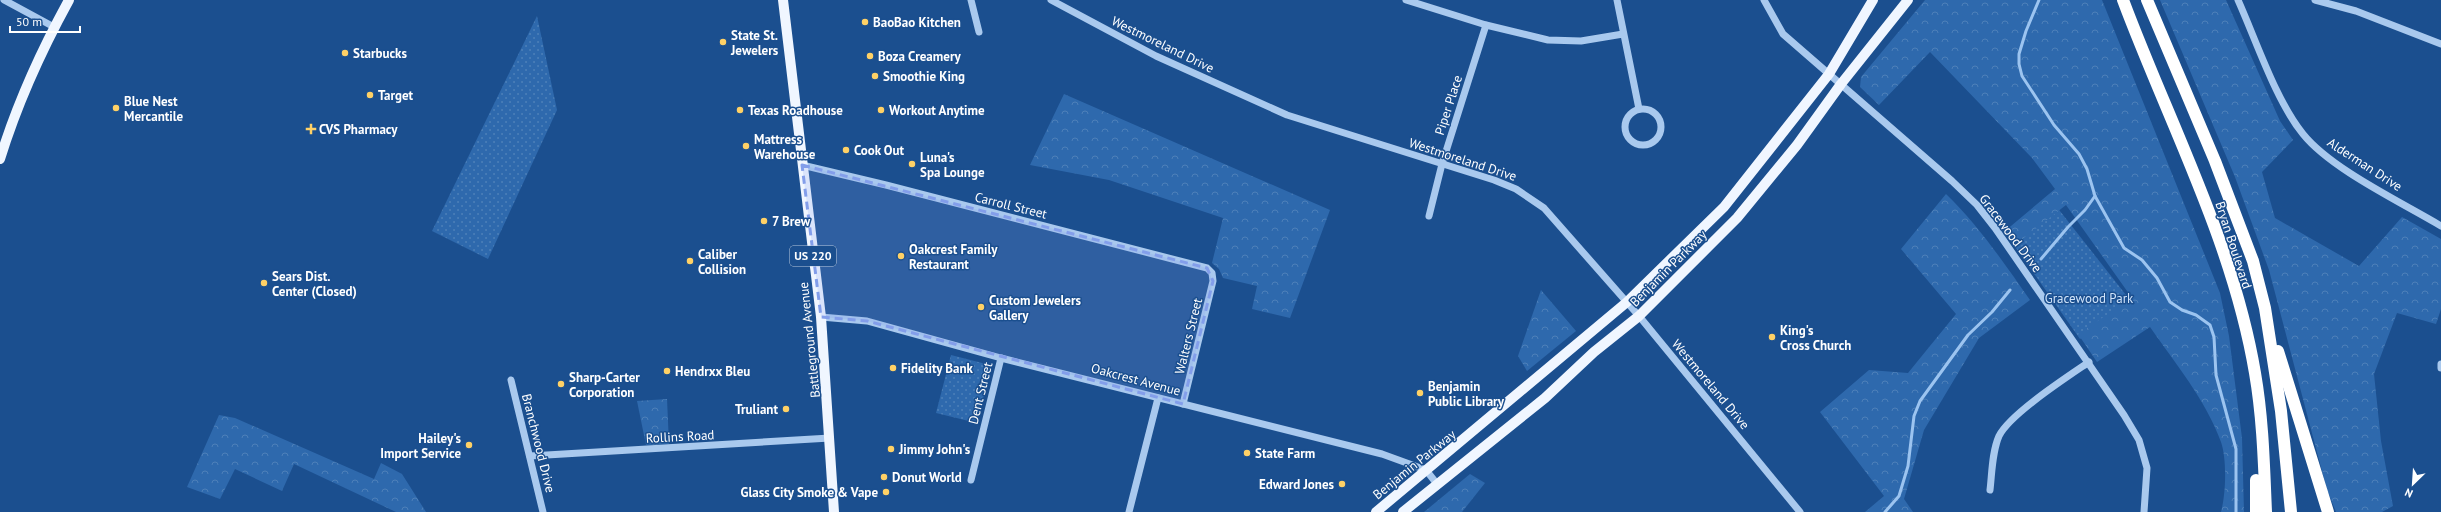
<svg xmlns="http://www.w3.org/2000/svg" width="2441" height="512" font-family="'PT Sans',sans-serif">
	<defs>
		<pattern id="grass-dots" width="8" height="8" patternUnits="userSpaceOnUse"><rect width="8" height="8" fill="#2e69ad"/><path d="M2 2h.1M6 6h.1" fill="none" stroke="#4d80b9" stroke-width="1.8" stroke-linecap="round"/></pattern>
		<pattern id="forest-crowns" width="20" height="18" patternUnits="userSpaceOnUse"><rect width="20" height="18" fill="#2e69ad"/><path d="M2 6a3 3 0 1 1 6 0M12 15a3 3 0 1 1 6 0" fill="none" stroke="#4d80b9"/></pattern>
	</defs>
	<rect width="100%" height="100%" fill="#1b4f8f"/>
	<!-- grass -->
	<g fill="url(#grass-dots)">
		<path d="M537,16L557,110L488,259L432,231Z"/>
		<path d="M2056,206L2137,309L2080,339L2011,241Z"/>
		<path d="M951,355L990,365L991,368L977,423L936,413Z"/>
	</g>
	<!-- forest -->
	<g fill="url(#forest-crowns)">
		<path d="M1925,0H2102L2220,293L2229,336L2242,438L2244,512H2221C2226,494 2227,459 2221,442C2206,400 2175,363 2150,327L2097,362L2078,334L2132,298L2066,205L2015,245L2005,231L2055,189L2032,158L1930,52L1879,105L1860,87L1861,77Z"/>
		<path d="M2160,0H2226L2280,121L2293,140L2262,172L2275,218L2359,266L2402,217L2441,239V309L2436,324L2397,313L2374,374L2381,441L2393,506L2382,512H2336L2327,490L2269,270L2235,177Z"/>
		<path d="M1064,94L1330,210L1290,318L1252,309L1257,286L1223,278L1219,269L1212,263L1223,218L1109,180L1030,165Z"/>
		<path d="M1946,194C1979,226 2004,263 2030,300L1979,338L1924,430L1904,499L1913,512H1865L1884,496L1820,412L1869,370L1908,373L1956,314L1901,249Z"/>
		<path d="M1541,290L1576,331L1527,371L1518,356Z"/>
		<path d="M667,399L669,444L646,445L637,401Z"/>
		<path d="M219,415L235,418L374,479L381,463L402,474L426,512H396L294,464L282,491L235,469L220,499L187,487Z"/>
		<path d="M1470,474L1485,483L1462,512H1424Z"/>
	</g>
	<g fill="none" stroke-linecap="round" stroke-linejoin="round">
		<!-- stream -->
		<g stroke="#9cc4f0" stroke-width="3">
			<path d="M2039,0L2026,31L2019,54V64L2022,76L2054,125L2079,154L2087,169L2095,196L2124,248L2142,260L2157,278L2170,302L2182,310L2196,315L2210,325L2214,337L2216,375L2236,449V512"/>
			<path d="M2041,259L2068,227L2085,210L2095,196"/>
			<path d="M1885,512L1899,496L1908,466L1914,416L1920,401L1968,335L1992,312L2010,290"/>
		</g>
		<!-- minor -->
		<g stroke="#a9c9ee" stroke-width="7">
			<path d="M4,0L54,27"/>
			<path d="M971,0L979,32"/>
			<path d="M1051,0L1156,56L1287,115L1494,180L1516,189L1544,208L1639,316L1800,512"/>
			<path d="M1406,0L1486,25L1548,40L1581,41L1623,34"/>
			<path d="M1617,0L1639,109"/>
			<path d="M1764,0L1783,34L1952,181L1977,205L1995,228L2124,415L2139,440L2147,468L2144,512"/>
			<path d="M2238,0C2256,40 2276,101 2303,134C2331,169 2401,202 2441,226"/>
			<path d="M2315,0L2356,11L2441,44"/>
			<circle cx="1643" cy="127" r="18"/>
			<path d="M802,165L886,185L1207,268L1212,273L1213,281L1183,404"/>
			<path d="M1429,216L1442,164L1486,25"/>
			<path d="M821,317L867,321L1001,358L1382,454L1426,470L1437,484"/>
			<path d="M2441,364V368"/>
			<path d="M511,380L543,512"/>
			<path d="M530,456L830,438"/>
			<path d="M971,480L1001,358"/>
			<path d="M1990,490C1992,473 1992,452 1999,436C2010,414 2067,377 2089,362"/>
			<path d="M1129,512L1158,398"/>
		</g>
		<!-- major -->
		<g stroke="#f0f6ff" stroke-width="10">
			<path d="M783,0L821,317L834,512"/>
			<path d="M0,159C17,104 41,51 69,0"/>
			<path d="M1376,512L1627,302L1724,207L1829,74L1873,0"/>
			<path d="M1403,512L1545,398L1594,352L1639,316L1737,218L1797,145L1841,84L1908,0"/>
		</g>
		<!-- highway -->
		<g stroke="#fff" stroke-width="12">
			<path d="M2123,0C2169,123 2233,242 2255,373C2263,419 2264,466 2266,512"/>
			<path d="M2147,0L2215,161L2253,261L2265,308L2281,411L2291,512"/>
			<path d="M2278,351L2328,512"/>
			<path d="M2256,512V480"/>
		</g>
	</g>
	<!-- marked area -->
	<path fill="#839eea" fill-opacity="0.2" stroke="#839eea" stroke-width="3" stroke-dasharray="8 5" stroke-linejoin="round" d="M802,165L1207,268L1213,281L1183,404L867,321L821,317Z"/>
	<!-- markers -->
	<g fill="#ffd166" stroke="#1b4f8f" stroke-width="1.5">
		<circle cx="865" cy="22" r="4"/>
		<circle cx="723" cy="42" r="4"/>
		<circle cx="345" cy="53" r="4"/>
		<circle cx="870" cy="56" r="4"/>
		<circle cx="875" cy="76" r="4"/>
		<circle cx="370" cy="95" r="4"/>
		<circle cx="116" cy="108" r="4"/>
		<circle cx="740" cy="110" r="4"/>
		<circle cx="881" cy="110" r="4"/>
		<path d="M309 123h4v4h4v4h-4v4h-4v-4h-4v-4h4z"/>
		<circle cx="746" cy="146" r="4"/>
		<circle cx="846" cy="150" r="4"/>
		<circle cx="912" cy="164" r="4"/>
		<circle cx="764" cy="221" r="4"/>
		<circle cx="901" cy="256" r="4"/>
		<circle cx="690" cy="261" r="4"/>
		<circle cx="264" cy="283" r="4"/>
		<circle cx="981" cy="307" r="4"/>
		<circle cx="1772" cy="337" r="4"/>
		<circle cx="893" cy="368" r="4"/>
		<circle cx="667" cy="371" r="4"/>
		<circle cx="561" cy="384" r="4"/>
		<circle cx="1420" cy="393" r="4"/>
		<circle cx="786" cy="409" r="4"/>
		<circle cx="469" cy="445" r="4"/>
		<circle cx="891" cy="449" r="4"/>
		<circle cx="1247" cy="453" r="4"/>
		<circle cx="884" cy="477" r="4"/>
		<circle cx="1342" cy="484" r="4"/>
		<circle cx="886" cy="492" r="4"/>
	</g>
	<g text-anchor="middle" stroke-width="3" stroke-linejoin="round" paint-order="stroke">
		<!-- shield labels -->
		<rect fill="#1b4f8f" stroke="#bbcadd" stroke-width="1" x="790" y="246" width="46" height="20" rx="3"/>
		<g font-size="12" font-weight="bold" fill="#fff">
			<text x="813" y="260">US 220</text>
		</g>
		<!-- poi labels -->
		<g font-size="13" font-weight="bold" fill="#fff" stroke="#1b4f8f" text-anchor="start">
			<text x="873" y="27">BaoBao Kitchen</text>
			<text x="731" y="40">State St.<tspan x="731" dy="15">Jewelers</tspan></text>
			<text x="353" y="58">Starbucks</text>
			<text x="878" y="61">Boza Creamery</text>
			<text x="883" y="81">Smoothie King</text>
			<text x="378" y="100">Target</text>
			<text x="124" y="106">Blue Nest<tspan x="124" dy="15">Mercantile</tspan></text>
			<text x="748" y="115">Texas Roadhouse</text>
			<text x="889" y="115">Workout Anytime</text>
			<text x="319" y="134">CVS Pharmacy</text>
			<text x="754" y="144">Mattress<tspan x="754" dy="15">Warehouse</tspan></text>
			<text x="854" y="155">Cook Out</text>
			<text x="920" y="162">Luna's<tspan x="920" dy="15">Spa Lounge</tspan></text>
			<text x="772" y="226">7 Brew</text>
			<text x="909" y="254">Oakcrest Family<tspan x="909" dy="15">Restaurant</tspan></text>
			<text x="698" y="259">Caliber<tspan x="698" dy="15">Collision</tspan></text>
			<text x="272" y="281">Sears Dist.<tspan x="272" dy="15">Center (Closed)</tspan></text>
			<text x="989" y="305">Custom Jewelers<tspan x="989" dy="15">Gallery</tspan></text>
			<text x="1780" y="335">King's<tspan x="1780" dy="15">Cross Church</tspan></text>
			<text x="901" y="373">Fidelity Bank</text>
			<text x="675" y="376">Hendrxx Bleu</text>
			<text x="569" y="382">Sharp-Carter<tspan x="569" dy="15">Corporation</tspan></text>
			<text x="1428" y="391">Benjamin<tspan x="1428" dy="15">Public Library</tspan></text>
			<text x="778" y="414" text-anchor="end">Truliant</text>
			<text x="461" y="443" text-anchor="end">Hailey's<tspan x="461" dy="15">Import Service</tspan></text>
			<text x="899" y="454">Jimmy John's</text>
			<text x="1255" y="458">State Farm</text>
			<text x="892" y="482">Donut World</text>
			<text x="1334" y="489" text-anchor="end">Edward Jones</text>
			<text x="878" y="497" text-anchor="end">Glass City Smoke &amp; Vape</text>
		</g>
		<!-- street labels -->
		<g font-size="13" fill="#fff" stroke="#1b4f8f">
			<text transform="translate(1163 44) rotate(26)" y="5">Westmoreland Drive</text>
			<text transform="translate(1448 105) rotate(-72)" y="5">Piper Place</text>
			<text transform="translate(1463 159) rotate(18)" y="5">Westmoreland Drive</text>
			<text transform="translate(2365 164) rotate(33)" y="5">Alderman Drive</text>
			<text transform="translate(1011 205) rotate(14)" y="5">Carroll Street</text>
			<text transform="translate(2011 233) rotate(53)" y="5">Gracewood Drive</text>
			<text transform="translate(2234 245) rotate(72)" y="5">Bryan Boulevard</text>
			<text transform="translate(1668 268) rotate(-45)" y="5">Benjamin Parkway</text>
			<text transform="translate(1188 336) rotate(-76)" y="5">Walters Street</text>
			<text transform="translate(809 340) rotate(-96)" y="5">Battleground Avenue</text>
			<text transform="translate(1136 379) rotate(15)" y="5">Oakcrest Avenue</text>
			<text transform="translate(1711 384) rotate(50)" y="5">Westmoreland Drive</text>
			<text transform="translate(980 393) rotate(-76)" y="5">Dent Street</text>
			<text transform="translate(680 436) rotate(-3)" y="5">Rollins Road</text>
			<text transform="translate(539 443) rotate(76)" y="5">Branchwood Drive</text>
			<text transform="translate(1414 464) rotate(-39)" y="5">Benjamin Parkway</text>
		</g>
		<!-- park labels -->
		<g font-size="13" fill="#cfe3fa" stroke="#1b4f8f">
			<text x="2089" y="303">Gracewood Park</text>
		</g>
	</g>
	<!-- north arrow -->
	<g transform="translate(2413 484) rotate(205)" stroke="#1b4f8f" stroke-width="3" paint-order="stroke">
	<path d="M0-3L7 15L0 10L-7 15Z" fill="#ffffff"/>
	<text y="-6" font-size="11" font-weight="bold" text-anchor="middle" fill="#ffffff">N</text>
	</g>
	<!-- scale -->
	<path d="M10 26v6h70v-6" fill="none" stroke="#ffffff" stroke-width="2"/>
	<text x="16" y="26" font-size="12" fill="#ffffff" stroke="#1b4f8f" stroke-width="3" paint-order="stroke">50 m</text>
</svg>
